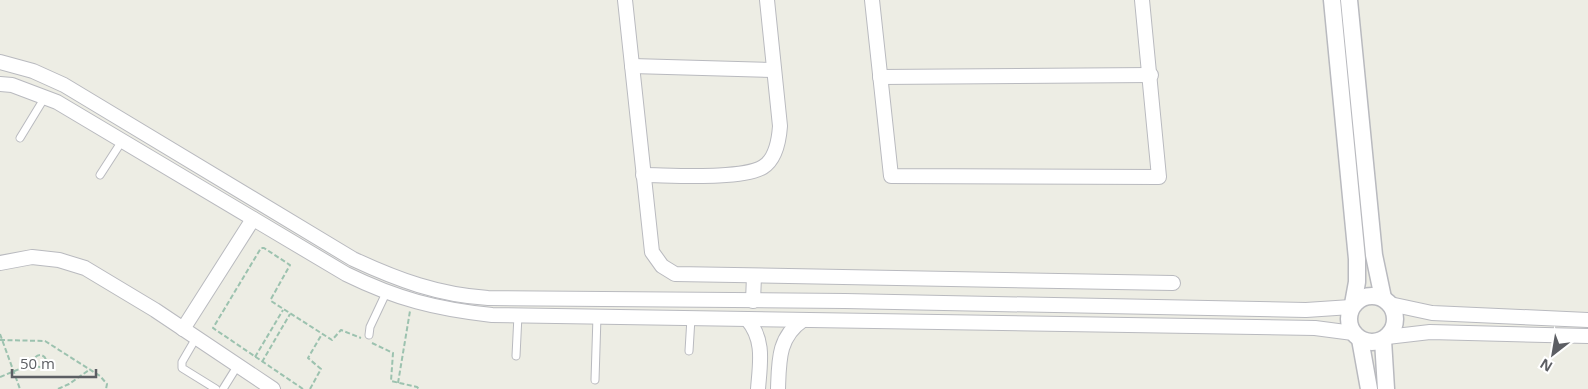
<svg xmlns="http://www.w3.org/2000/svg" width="1588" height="389" font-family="'Open Sans',sans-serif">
	<rect width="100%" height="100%" fill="#edede4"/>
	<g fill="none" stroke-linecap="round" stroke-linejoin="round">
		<defs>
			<g id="service">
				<path d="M20,138L45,97"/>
				<path d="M100,175L122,141"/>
				<path d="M369,335L370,327L386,293"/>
				<path d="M196,338L182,362V368L216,389"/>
				<path d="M689,351L691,318"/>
				<path d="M516,356L518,315"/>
				<path d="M595,380L597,316"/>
				<path d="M223,389L238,365"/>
			</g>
			<g id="minor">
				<path d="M625,0L652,252L662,266L675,274L1173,283"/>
				<path d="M872,0L891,176L1159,177L1142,0"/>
				<path d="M0,62L33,71L64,85L353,259C398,280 439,295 488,298L845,301L1306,310L1351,307"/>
				<path d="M632,66L773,70"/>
				<path d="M880,77L1151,75"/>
				<path d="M0,84L12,85L57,102L346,274C397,299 436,309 492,315L1315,328L1353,333"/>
				<path d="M643,175C671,175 741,180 763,167C776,159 779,140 780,126L767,0"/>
				<path d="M0,263L32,257L59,260L85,268L155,310L273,389"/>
				<path d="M753,301L754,276"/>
				<path d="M1390,304L1432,313L1588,320"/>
				<path d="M747,319C765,340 760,363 758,389"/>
				<path d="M183,329L253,219"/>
				<path d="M1387,337L1430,332L1588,336"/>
				<path d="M778,389C779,361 778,337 803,320"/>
			</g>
			<g id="tertiary">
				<path d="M1332,0L1357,259V282L1353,304"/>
				<path d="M1349,0L1374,255L1383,298"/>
				<circle cx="1372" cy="319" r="23"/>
				<path d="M1360,339L1369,389"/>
				<path d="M1383,340L1386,389"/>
			</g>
		</defs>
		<!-- service casing -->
		<use href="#service" stroke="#b9babf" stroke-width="9"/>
		<!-- minor casing -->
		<use href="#minor" stroke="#b9babf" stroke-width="16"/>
		<!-- tertiary casing -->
		<use href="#tertiary" stroke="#b9babf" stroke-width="19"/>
		<!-- path -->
		<g stroke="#9cc2af" stroke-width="2" stroke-dasharray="5 2.5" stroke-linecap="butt">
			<path d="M0,334L20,389"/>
			<path d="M0,340L45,341L100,376L107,384L106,389"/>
			<path d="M372,343L393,353L391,381L417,387L419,389"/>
			<circle cx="40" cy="361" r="6"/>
			<path d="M255,357L283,310"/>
			<path d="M262,362L290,314"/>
			<path d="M0,377L34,363"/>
			<path d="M398,383L410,311"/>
			<path d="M58,389L69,384L89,370"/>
			<path d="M303,389L213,328L261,248H264L290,265L271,299V301L332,340L341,330L361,338"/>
			<path d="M310,389L321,369L308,358L322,334"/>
		</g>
		<!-- service -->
		<use href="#service" stroke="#fff" stroke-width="7"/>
		<!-- minor -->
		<use href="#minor" stroke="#fff" stroke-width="14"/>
		<!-- tertiary -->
		<use href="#tertiary" stroke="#fff" stroke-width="16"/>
	</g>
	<!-- north arrow -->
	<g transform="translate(1553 354) rotate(211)" stroke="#ffffff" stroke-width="4" paint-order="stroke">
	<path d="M0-4L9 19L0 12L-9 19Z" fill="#5c5e63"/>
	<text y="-8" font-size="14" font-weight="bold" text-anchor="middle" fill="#5c5e63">N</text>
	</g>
	<!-- scale -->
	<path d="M12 369v8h84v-8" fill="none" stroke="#5c5e63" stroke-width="2.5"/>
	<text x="20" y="369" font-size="15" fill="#5c5e63" stroke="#ffffff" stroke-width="4" paint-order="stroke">50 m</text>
</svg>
